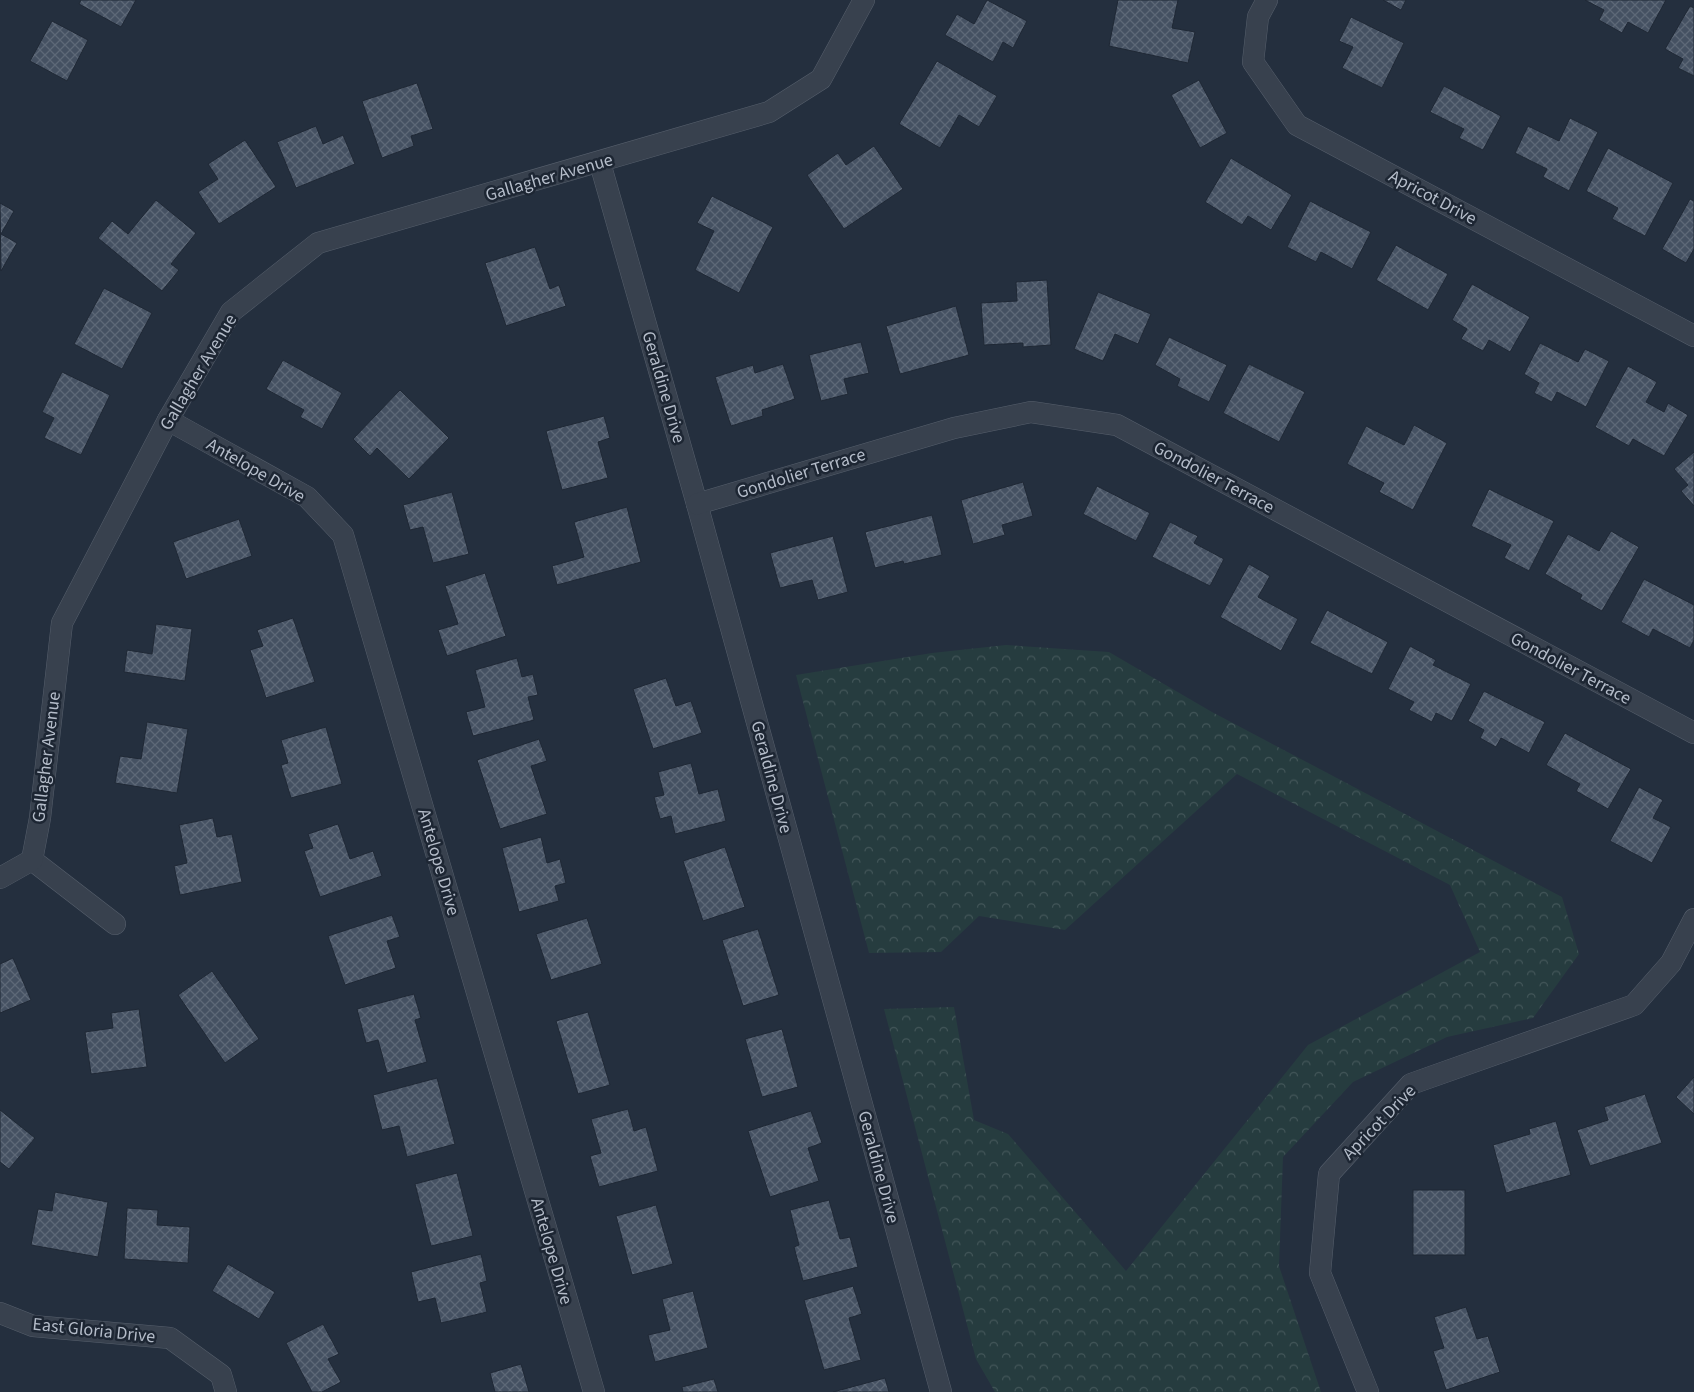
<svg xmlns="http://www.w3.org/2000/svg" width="1694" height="1392" font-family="'Source Sans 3',sans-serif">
	<defs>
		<pattern id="forest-crowns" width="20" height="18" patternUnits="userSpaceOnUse" patternTransform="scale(1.25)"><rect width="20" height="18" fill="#263c3f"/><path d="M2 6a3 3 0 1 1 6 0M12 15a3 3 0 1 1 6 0" fill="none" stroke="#435659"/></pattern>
		<pattern id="building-cross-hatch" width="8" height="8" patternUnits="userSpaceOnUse" patternTransform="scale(1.25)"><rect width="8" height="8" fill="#455162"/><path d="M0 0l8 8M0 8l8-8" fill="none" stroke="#5d6877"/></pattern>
	</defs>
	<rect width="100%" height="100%" fill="#242f3e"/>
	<!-- forest -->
	<path fill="url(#forest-crowns)" d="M1006,645L1109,652L1212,712L1562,897L1579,954L1533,1018L1447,1037L1353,1082L1283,1157L1279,1266L1321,1392H995L976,1359L884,1009L954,1007L974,1120L1008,1134L1126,1271L1308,1045L1480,952L1450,885L1237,774L1065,930L979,916L941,952L869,953L796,675L932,653Z"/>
	<!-- building -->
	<g fill="url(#building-cross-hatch)" stroke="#1f2835">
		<path d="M81,0H136L121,27L79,4Z"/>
		<path d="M987,0L1027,21L1013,48L1003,42L993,62L945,35L957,14L974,24Z"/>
		<path d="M1118,0H1178L1172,28L1195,32L1188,63L1109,46Z"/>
		<path d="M1383,0H1406L1401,10Z"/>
		<path d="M1585,0H1666L1648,33L1628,22L1622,33L1599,20L1604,10Z"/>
		<path d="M1690,6L1694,8V76L1678,68L1683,59L1665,49Z"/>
		<path d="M1351,17L1404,43L1382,88L1342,68L1353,47L1339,41Z"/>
		<path d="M52,21L88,40L67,81L30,61Z"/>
		<path d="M937,61L997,96L979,127L959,115L940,148L899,124Z"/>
		<path d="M1199,80L1227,133L1200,148L1171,95Z"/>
		<path d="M417,83L433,129L411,136L414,146L382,158L362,101Z"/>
		<path d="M1444,86L1501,116L1483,150L1459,138L1464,129L1430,112Z"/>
		<path d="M1570,118L1598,132L1569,191L1543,177L1547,169L1515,153L1528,126L1559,141Z"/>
		<path d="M316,126L323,144L343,135L355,164L296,188L277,142Z"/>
		<path d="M245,140L276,187L219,224L198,192L218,179L208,164Z"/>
		<path d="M874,146L903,189L844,229L807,175L838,153L846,165Z"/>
		<path d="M1608,148L1673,183L1645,236L1612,219L1618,208L1586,191Z"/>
		<path d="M1231,158L1292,195L1271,230L1248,216L1242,225L1205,202Z"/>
		<path d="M712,196L773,227L739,293L695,270L714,231L697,223Z"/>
		<path d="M1690,199L1694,201V249L1686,263L1662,249Z"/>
		<path d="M156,200L196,233L171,264L179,270L162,291L98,238L112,221L128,234Z"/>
		<path d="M1310,201L1371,232L1352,269L1321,252L1316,262L1287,247Z"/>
		<path d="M0,203L14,211L1,234L17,243L1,271Z"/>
		<path d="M1396,245L1448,274L1428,310L1376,280Z"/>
		<path d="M535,247L550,289L559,285L566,306L506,326L485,263Z"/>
		<path d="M1047,280L1051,345L1023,347V343L984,345L981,303L1017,301L1016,282Z"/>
		<path d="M1472,284L1530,317L1510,352L1489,340L1483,351L1461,339L1467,329L1452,320Z"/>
		<path d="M104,288L152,313L122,369L74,344Z"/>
		<path d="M1098,292L1151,314L1138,344L1115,334L1103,361L1074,349Z"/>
		<path d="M956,306L969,355L900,374L886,326Z"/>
		<path d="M1169,337L1227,365L1209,402L1177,386L1180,379L1155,365Z"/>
		<path d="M861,342L869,373L844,379L848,394L821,401L809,355Z"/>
		<path d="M1540,343L1578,362L1585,349L1609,361L1586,407L1557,392L1552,402L1534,393L1539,383L1524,374Z"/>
		<path d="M283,360L342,393L322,429L300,417L304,410L266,389Z"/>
		<path d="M783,364L795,399L762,410L763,416L731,426L715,377L753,365L755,373Z"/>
		<path d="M1249,364L1305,392L1279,442L1223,413Z"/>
		<path d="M1628,366L1657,382L1646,402L1664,412L1668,403L1688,415L1664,456L1633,439L1629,446L1595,427Z"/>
		<path d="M62,372L110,395L81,455L44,438L54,418L42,412Z"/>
		<path d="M400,390L449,438L409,479L377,448L370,456L353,439Z"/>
		<path d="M604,416L610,438L598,442L608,478L562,490L546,431Z"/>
		<path d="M1414,425L1447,443L1413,510L1379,492L1384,483L1347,464L1366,426L1404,445Z"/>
		<path d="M1694,452V506L1681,491L1688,485L1674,469Z"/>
		<path d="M1023,482L1033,516L1002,525L1005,535L973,544L961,500Z"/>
		<path d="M1097,486L1150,513L1136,541L1083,514Z"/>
		<path d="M1489,489L1554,521L1529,571L1504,558L1511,545L1471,526Z"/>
		<path d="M452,492L469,554L433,563L423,527L410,530L403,505Z"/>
		<path d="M627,507L641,562L557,585L552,566L584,557L574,522Z"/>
		<path d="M932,515L942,555L904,564L903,561L875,568L865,532Z"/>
		<path d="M239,519L252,556L186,579L173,542Z"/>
		<path d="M1170,522L1198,536L1194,543L1224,559L1210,586L1152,557Z"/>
		<path d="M1611,531L1639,547L1602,611L1580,599L1582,595L1545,574L1568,534L1599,551Z"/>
		<path d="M833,536L848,592L818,600L812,580L780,588L770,553Z"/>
		<path d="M1249,564L1270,576L1258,597L1298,619L1281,651L1220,617Z"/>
		<path d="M485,573L506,636L447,656L438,630L458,624L445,586Z"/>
		<path d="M1644,579L1694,605V640L1690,648L1653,629L1649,637L1621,622Z"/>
		<path d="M1327,610L1388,642L1372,674L1310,643Z"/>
		<path d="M293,618L315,682L266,698L250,650L263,646L257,630Z"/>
		<path d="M156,624L192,629L185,681L124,672L127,650L152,654Z"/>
		<path d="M1410,646L1436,660L1433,665L1471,684L1452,721L1436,713L1432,722L1409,710L1414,702L1388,689Z"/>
		<path d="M517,658L522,677L533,674L538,695L528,697L534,720L473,736L466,712L485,707L475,670Z"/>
		<path d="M666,678L676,706L691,701L702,733L653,749L633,689Z"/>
		<path d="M1484,691L1545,722L1529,753L1501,738L1496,747L1480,738L1484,730L1468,721Z"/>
		<path d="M147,722L188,729L177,793L115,783L120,756L141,759Z"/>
		<path d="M326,727L342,784L291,798L281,765L288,763L281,740Z"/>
		<path d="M1565,733L1631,769L1608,809L1576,791L1580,784L1546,765Z"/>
		<path d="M539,739L547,761L531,766L547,814L500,829L477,760Z"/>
		<path d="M691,763L699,794L718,789L726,821L675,834L671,816L660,819L654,797L664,795L658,772Z"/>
		<path d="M1639,787L1663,800L1653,818L1671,827L1652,863L1610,841Z"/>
		<path d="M213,818L217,837L232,834L242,882L180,895L174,866L187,863L179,825Z"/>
		<path d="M338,824L350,859L373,851L382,876L320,897L304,851L313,848L308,834Z"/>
		<path d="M541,837L547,863L560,859L566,883L555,886L559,901L519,912L502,848Z"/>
		<path d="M725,847L745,907L703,921L683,861Z"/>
		<path d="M392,915L400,937L387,941L396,968L345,985L328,936Z"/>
		<path d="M587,918L602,964L551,980L536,934Z"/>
		<path d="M758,929L779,995L743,1006L722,940Z"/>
		<path d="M13,958L31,1000L0,1013V964Z"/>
		<path d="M212,971L259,1039L225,1063L178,995Z"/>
		<path d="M414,994L421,1018L415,1020L427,1062L387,1073L378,1040L366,1043L357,1009Z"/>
		<path d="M139,1009L147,1067L91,1074L85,1032L113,1028L111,1013Z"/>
		<path d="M588,1012L610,1085L578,1094L556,1021Z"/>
		<path d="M782,1029L798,1087L762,1097L745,1039Z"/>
		<path d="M1694,1077V1114L1676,1097Z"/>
		<path d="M437,1078L455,1144L407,1157L399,1126L382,1130L373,1095Z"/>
		<path d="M1645,1094L1662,1143L1590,1166L1577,1130L1608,1120L1604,1107Z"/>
		<path d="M628,1109L634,1131L646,1127L658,1171L599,1187L590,1156L601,1153L591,1119Z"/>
		<path d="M0,1110L35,1138L9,1169L0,1162Z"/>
		<path d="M811,1111L822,1143L808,1148L819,1181L770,1197L748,1131Z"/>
		<path d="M1556,1121L1571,1175L1506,1193L1493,1145L1530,1134L1529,1129Z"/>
		<path d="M457,1173L473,1236L431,1246L415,1184Z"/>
		<rect x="1413" y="1190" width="52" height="65"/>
		<path d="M55,1192L108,1202L98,1257L31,1245L38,1209L52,1211Z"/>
		<path d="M829,1200L840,1239L850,1237L858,1267L803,1281L794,1247L799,1245L790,1210Z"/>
		<path d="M656,1205L673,1264L632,1275L616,1216Z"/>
		<path d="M127,1208L158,1210L157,1225L190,1227L188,1263L124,1259Z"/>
		<path d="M481,1254L487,1281L480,1283L487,1312L441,1323L435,1298L418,1302L411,1272Z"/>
		<path d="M228,1264L275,1292L259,1319L212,1291Z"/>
		<path d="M853,1286L862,1314L849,1318L861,1360L824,1370L804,1300Z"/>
		<path d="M693,1291L708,1348L655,1362L648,1335L670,1330L662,1299Z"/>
		<path d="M1466,1307L1477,1339L1488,1336L1500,1372L1446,1390L1433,1351L1444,1348L1434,1317Z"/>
		<path d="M323,1324L339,1354L328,1359L341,1382L322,1392H312L286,1343Z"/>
		<path d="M521,1364L529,1392H495L490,1373Z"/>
		<path d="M885,1378L889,1392H833Z"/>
		<path d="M714,1379L718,1392H683L682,1387Z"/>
	</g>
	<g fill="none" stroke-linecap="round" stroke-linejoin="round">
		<defs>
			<g id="street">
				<path d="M1267,0L1258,17L1253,62L1297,125L1694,336"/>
				<path d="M600,163L697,504L941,1392"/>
				<path d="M168,420L307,497L343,535L594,1392"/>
				<path d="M697,504L954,428L1031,412L1117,425L1694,733"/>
				<path d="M32,860L115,924"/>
				<path d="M0,878L32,860L40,818L62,623L168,420L231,312L318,243L769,112L821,79L864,0"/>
				<path d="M0,1313L33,1326L170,1338L221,1375L226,1392"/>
				<path d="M1368,1392L1320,1273L1329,1174L1411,1084L1634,1005L1671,963L1694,919"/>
			</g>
		</defs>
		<!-- street casing -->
		<use href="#street" stroke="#565f6c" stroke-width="22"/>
		<!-- street -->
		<use href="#street" stroke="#38414e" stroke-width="21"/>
	</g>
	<g text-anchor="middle" stroke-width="5" stroke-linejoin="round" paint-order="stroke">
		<!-- street labels -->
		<g font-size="18" fill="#b4bcc9" stroke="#1d2633">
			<text transform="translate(549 177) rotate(-16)" y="6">Gallagher Avenue</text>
			<text transform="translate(1433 197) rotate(28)" y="6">Apricot Drive</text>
			<text transform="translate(198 372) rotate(-59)" y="6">Gallagher Avenue</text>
			<text transform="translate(664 387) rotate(74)" y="6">Geraldine Drive</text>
			<text transform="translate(256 470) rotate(30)" y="6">Antelope Drive</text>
			<text transform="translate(801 473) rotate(-17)" y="6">Gondolier Terrace</text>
			<text transform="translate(1214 477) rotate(28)" y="6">Gondolier Terrace</text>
			<text transform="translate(1571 668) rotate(28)" y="6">Gondolier Terrace</text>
			<text transform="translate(46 757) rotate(-83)" y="6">Gallagher Avenue</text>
			<text transform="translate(772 777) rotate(75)" y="6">Geraldine Drive</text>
			<text transform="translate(439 862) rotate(74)" y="6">Antelope Drive</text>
			<text transform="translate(1379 1122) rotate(-46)" y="6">Apricot Drive</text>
			<text transform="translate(879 1167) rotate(75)" y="6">Geraldine Drive</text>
			<text transform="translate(552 1251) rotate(74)" y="6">Antelope Drive</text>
			<text transform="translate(94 1330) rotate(6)" y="6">East Gloria Drive</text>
		</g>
	</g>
</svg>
